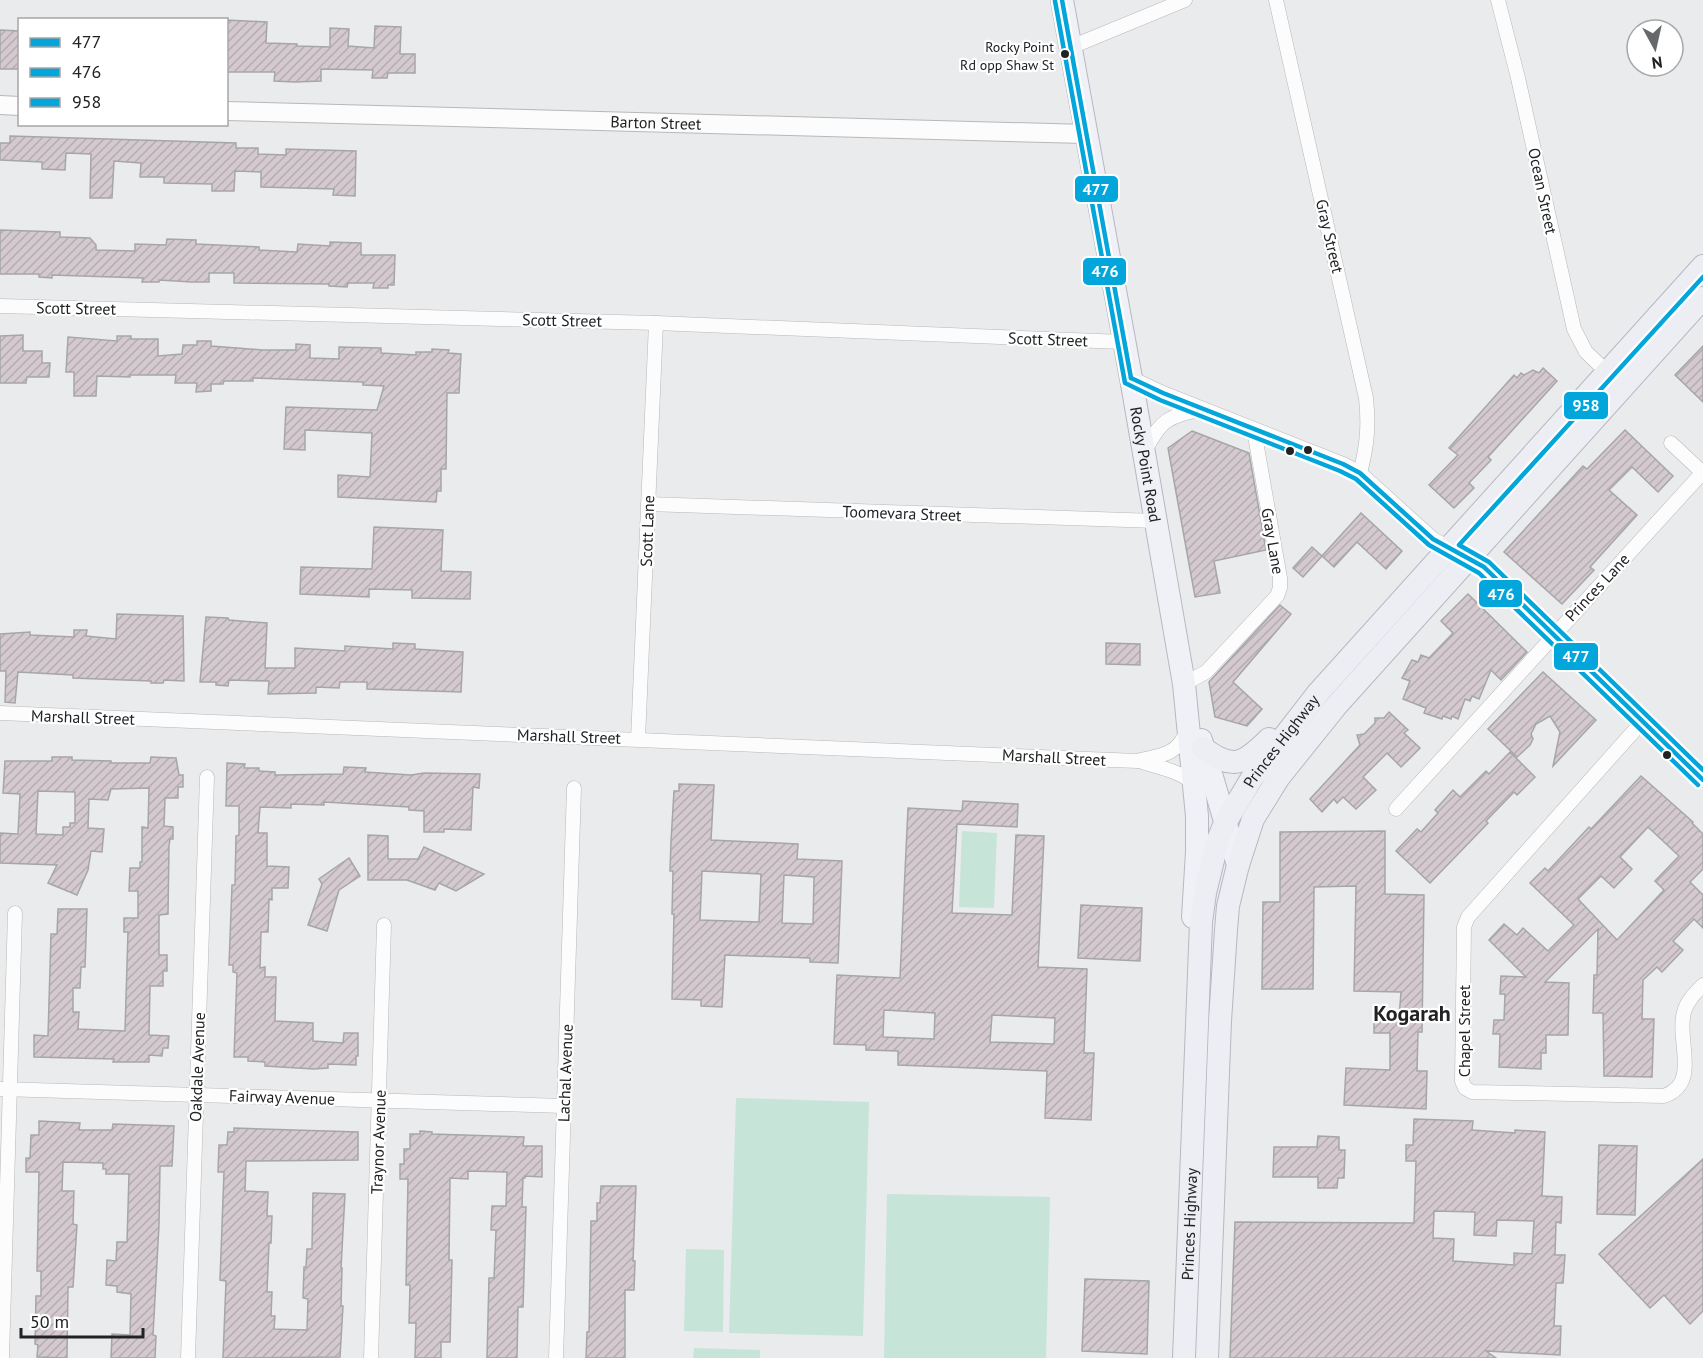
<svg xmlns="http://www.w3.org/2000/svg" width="1703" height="1358" font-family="'PT Sans',sans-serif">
	<defs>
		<pattern id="building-hatch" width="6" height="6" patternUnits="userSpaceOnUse" patternTransform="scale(1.5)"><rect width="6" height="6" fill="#d3c9cf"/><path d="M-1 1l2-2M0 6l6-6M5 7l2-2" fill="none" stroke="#b5acb1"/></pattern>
	</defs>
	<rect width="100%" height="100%" fill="#e9ebed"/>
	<!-- green -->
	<g fill="#c7e4d8">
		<path d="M962,831L997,833L994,908L959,907Z"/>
		<path d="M736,1098L869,1102L863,1336L729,1333Z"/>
		<path d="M887,1194L1050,1197L1046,1358H884Z"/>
		<path d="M686,1249L724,1250L723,1332L684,1331Z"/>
		<path d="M694,1348L760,1350V1358H693Z"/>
	</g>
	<!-- building -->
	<g fill="url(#building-hatch)" stroke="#a6a6a8" stroke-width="1.5" fill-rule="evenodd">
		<path d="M226,20L267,22L266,43L297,44V46L330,47V28L349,29L348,46L374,48L375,26L401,27L400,54H415V73H388L387,78H372L373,70L321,69V81L295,82L274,81L275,72H226Z"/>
		<path d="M0,30L20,31V69H0Z"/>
		<path d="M10,136L236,143V148H258V154L286,155V149L356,151L355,196L333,195L334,189L261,187V172L235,171L234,191H212V184L164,183V177H140L141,163L114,161L112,198H90L91,154L66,153L65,170L42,169V162L0,160V143H10Z"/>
		<path d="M0,230L60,232V237L90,238L96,245V250L135,251V244L166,245L167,239L196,240V244L259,247V250L297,252L298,244L330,246V242L361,243V255H395L394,285H388V288H373L374,283H348L347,287L329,286V284L234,283V273H209V282H192L159,280V282H142L143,278L52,275V278L39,277V274H0Z"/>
		<path d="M23,335V351H42V363H50L49,377H27L26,383H0V336Z"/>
		<path d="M117,336H131V339H158V356L182,354L183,345H197V341H211V346L262,350H296V344L310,345V358L339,359V347L381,348V353L416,355V352H432V349L449,350L448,353L461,354L459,393H447L446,469H441V491H437L436,502L338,497V475L370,477L372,433L305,430V450L284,449L286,407L377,410L384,386L363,385V382L253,378V381H224L223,384H211V391L196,392L197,383H175L176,375H130V377L97,376L96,396H74V372H66L68,337L117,341Z"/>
		<path d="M1703,346V402L1675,375Z"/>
		<path d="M1543,368L1557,381L1488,457L1491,460L1469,483L1474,488L1454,508L1429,485L1458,455L1449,448L1514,375L1517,378L1521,373L1524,375L1533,370L1539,373Z"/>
		<path d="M1625,430L1673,476L1658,492L1632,467L1609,490L1637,515L1590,567L1594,570L1562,604L1504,552L1583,466L1587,469Z"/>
		<path d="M1192,431L1249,453L1266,550L1214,561L1220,593L1195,597L1168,448Z"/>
		<path d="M1361,513L1402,551L1386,569L1357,542L1334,567L1322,556Z"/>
		<path d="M374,527L443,530L441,571L471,572L470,599L412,598V590L369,589V597L300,594L301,567L372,569Z"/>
		<path d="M1312,547L1322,556L1303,577L1293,568Z"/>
		<path d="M1468,594L1527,652L1501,680L1491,670L1479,699L1472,696L1470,701L1465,699L1458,719L1452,716L1451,719L1443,716L1442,719L1424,713L1426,708L1403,699L1410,681L1402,678L1412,660L1418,662L1421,655L1429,658L1453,633L1441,621Z"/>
		<path d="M1280,605L1291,614L1233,682L1262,709L1247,726L1215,717L1209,682Z"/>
		<path d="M117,614L183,616L184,681L164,680L163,683H151V681L73,678V675L18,672L15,703L5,702L6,671H0V634L30,632V635L74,637V630H87L86,636L116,639Z"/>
		<path d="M206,617L228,618L229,620L267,623L265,668H295V648L345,651V646L393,649V643L415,644V649L463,652L461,692L367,689V682H340L339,688L316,687V693L268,694L269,681L229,680L228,686L216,685V682H200Z"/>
		<path d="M1106,643L1140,644V665L1106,664Z"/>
		<path d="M1543,672L1596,720L1553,766L1560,732L1550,716L1536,724L1531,734L1533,739L1530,745L1517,757L1488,729Z"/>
		<path d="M1389,712L1408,730L1404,733L1420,748L1401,767L1387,753L1363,777L1376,790L1356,809L1343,797L1337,803L1334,799L1322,812L1310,799L1360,745L1357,735L1364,734L1375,723V718H1384Z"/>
		<path d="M1510,752L1535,777L1517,795L1514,792L1486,821L1488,823L1430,883L1396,851L1417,829L1421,832L1438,813L1435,810L1453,790L1460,797L1486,771L1489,774Z"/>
		<path d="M52,757H72V760L111,761V763H150L151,757L176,758L179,775H183V787H178V798H165L164,826L173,827V839H170L169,846L168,914L159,915V955H167V971H163V986H150L149,1035L169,1036L168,1048H163L162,1056L149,1055V1062H113L114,1059L34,1057V1035L48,1036L51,934H57L58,909H87L85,967H81L80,988H73V1012H79L78,1029L125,1031L128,932H124V918H138V891H129L130,868H140V862H142V827L148,828L149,788L111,789L108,800L89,799L88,828L104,829L102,852L91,851L88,870L77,895L48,883L57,865L0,863V833L18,834L20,794L3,793L5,761H52ZM38,791L75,792V823H70V827H63V835L36,834Z"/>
		<path d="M227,763L245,764L244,768H259V771L275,772V775L343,774L344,767L366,768L365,772L411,775L424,773L480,774L479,788L473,787L471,830L444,829V832H424V811L409,810V807L324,802V805L291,804V808L260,807L258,833H267V866L289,867L288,888H272V900L269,899L268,932H261L260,968L265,967V977H276L275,1021L313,1023V1041L343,1043L344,1033H358V1056H356V1065L328,1064V1068L314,1069L265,1066V1062L248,1061V1057H234L237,973L233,972V965H229L232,885H235L236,836L239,835V806H226Z"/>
		<path d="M1641,776L1693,822L1692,823L1703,834V869L1690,882L1703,895V928L1694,919L1673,941L1683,950L1662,972L1657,967L1643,980L1642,1019H1654L1652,1077L1604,1076L1603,1013H1593L1594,975H1597L1598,929L1545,982L1569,983L1568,1035H1546V1053H1541V1069L1499,1067L1500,1034H1493L1494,1020H1504L1505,994H1500L1501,976L1526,977L1489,940L1504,924L1517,935L1523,928L1548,951L1574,925L1530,883L1545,868L1548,871L1589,827L1591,829ZM1648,827L1679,856L1655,881L1664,890L1617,940L1578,899L1601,876L1614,888L1632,869L1620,857Z"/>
		<path d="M679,784L714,785L711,840L798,844L797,859L842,861L838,963L810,962V958L725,955L722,1007L701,1006V1000L672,999L674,914H672L673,871H670L671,841L674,791H679ZM702,871L761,874L759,922L700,920ZM784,875L814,877L813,924L782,923Z"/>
		<path d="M963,801L1018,804L1017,827L957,824L952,913L1012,915L1016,835L1044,836L1038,967L1087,969L1084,1053H1094L1091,1120L1045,1118L1047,1071L898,1065V1051L866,1050V1045L834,1044L837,975L900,978L908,808L962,811ZM884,1010L935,1013L934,1039L883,1037ZM992,1015L1055,1018L1054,1044L990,1042Z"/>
		<path d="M1385,831V894L1424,895L1422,1032H1418L1417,1071H1427L1426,1109L1344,1105L1346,1068L1390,1070V1033H1374V1017H1399L1401,992L1354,991L1356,886L1314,887L1313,989H1262L1263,902H1280V832Z"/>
		<path d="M368,835L388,836V859H418L424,847L484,874L456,891L439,883L435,890L407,880H368Z"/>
		<path d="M349,858L360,876L339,890L327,931L308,925L322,884L319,879Z"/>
		<path d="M1081,905L1142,908L1140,961L1078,958Z"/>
		<path d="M1414,1119L1473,1121L1472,1130L1515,1133V1130L1545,1132L1542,1196L1562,1197L1561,1223L1556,1222L1555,1255H1565L1563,1283H1556L1554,1326H1561L1560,1355L1486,1351L1496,1358H1230L1235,1222L1414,1223L1416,1161H1406V1145H1413ZM1434,1211L1475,1212L1474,1235L1496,1236L1497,1220L1534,1221L1532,1254L1514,1253V1265L1453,1261L1454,1239L1433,1238Z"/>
		<path d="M39,1121L80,1123L79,1130H112L113,1124L174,1126L172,1166H160L159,1225L153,1335L156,1336L155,1358H111L112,1334L130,1335L131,1294L117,1292V1286L106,1285L107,1260L116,1261L117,1242H127L129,1174H106V1169H103V1163L63,1162L62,1191H74L73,1224L77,1225L73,1287H68L67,1358L37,1357L38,1345L35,1344L36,1296H41V1271H37L39,1172H26V1158H30L31,1135H39Z"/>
		<path d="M234,1128L358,1132V1160L246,1161L245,1191L268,1192L267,1216H272L271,1243H269L267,1292H272L271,1316H275L274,1329L307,1330L308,1299L303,1298L304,1267H306L307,1249H312L313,1193L345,1194L341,1268H342L341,1306H343L340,1357L223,1358L226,1281L220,1280L224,1172H218L219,1145H227L228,1132H234Z"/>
		<path d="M420,1131L432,1132V1134L524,1137L523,1146H542V1177L525,1176V1178H523L522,1207H526L523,1307H518L517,1358H487L489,1278H494L496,1230H491L492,1206H506L507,1172L468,1171V1179L450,1178L449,1260H452L450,1342H441V1358H415L416,1323H409L410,1285H406L408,1179H400V1164H404V1149H410V1134H420Z"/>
		<path d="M1318,1136L1339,1137V1150H1345L1344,1178H1338L1337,1188H1318V1177H1273L1274,1147H1317Z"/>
		<path d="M1599,1145L1637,1146L1635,1215L1597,1214Z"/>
		<path d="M1703,1159V1311L1690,1324L1664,1295L1650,1308L1599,1254Z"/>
		<path d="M601,1186H636L633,1261H635L634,1290H625V1358H586L587,1332H589L591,1221H597V1203H600Z"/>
		<path d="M1085,1279L1149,1281L1147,1354L1082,1351Z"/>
	</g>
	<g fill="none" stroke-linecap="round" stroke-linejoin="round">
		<defs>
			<g id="minor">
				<path d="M1276,0L1366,398C1369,427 1367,446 1360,473"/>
				<path d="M1498,0L1518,78L1574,329L1586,352L1607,372"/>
				<path d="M1071,47L1185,0"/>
				<path d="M0,306L656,323L1123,342"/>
				<path d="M1131,378L1163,393L1343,464L1360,473L1433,539L1484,567L1703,780"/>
				<path d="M1671,443L1703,473"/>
				<path d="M1145,451C1162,418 1168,417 1203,409"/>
				<path d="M648,504L1156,521"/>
				<path d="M1184,684L1206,672L1277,596L1280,588V578L1254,430"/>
				<path d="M0,713L1137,761C1162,755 1176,756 1187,731"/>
				<path d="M1642,722L1468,917L1464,927L1462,1081L1465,1088L1472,1092L1664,1096C1701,1083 1676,1041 1684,1012C1687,1001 1695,993 1703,985"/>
				<path d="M638,739L656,323"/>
				<path d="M1139,761C1159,768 1180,770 1195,785"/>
				<path d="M1396,809L1703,472"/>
				<path d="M0,1089L564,1106"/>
				<path d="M2,1358L15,913"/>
				<path d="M188,1358L207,777"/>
				<path d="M371,1358L384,925"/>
				<path d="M556,1358L574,788"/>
			</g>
			<g id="tertiary">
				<path d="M0,105L20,106"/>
				<path id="s1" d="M226,111L1086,134"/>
			</g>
			<g id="primary">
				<path id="s2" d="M1062,0L1131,378L1184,684L1197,816V852L1193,917"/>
				<path d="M1201,740L1238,865"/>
			</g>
			<g id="trunk">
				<path d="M1203,748C1233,771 1244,764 1269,739"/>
				<path id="s3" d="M1184,1358L1201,922L1205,893L1218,840L1225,823L1252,778L1318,693L1703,266"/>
				<path d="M1207,1358L1220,1021L1226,930L1228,906L1238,865L1253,819L1279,777L1336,706L1703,298"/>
			</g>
		</defs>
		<!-- minor casing -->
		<use href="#minor" stroke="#b7b8ba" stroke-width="15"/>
		<!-- tertiary casing -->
		<use href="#tertiary" stroke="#b7b8ba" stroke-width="20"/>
		<!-- primary casing -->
		<use href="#primary" stroke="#b6b8c2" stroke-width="24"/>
		<!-- trunk casing -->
		<use href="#trunk" stroke="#b6b8c2" stroke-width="24"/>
		<!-- minor -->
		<use href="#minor" stroke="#fcfcfc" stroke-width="14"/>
		<!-- tertiary -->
		<use href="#tertiary" stroke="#fcfcfc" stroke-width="18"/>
		<!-- primary -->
		<use href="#primary" stroke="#f0f1f6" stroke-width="22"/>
		<!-- trunk -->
		<use href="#trunk" stroke="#eceef4" stroke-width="22"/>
		<defs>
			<g id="bus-1">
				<path d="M1062,0L1131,378"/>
				<path d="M1131,378L1163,393L1343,464L1360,473L1433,539L1484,567L1703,780"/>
			</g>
			<path id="bus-2" d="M1055,1L1125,383L1160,400L1340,471L1356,479L1429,545L1479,573L1698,785"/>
			<path id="bus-3" d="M1703,277L1459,545L1489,562L1703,770"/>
		</defs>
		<!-- bus-1 casing -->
		<use href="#bus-1" stroke="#fff" stroke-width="9"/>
		<!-- bus-2 casing -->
		<use href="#bus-2" stroke="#fff" stroke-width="9"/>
		<!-- bus-3 casing -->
		<use href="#bus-3" stroke="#fff" stroke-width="9"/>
		<!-- bus-1 -->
		<use href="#bus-1" stroke="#03a6db" stroke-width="4.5"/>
		<!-- bus-2 -->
		<use href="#bus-2" stroke="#03a6db" stroke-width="4.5"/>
		<!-- bus-3 -->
		<use href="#bus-3" stroke="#03a6db" stroke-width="4.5"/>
	</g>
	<!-- markers -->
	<g fill="#212223" stroke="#fff" stroke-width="2">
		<circle cx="1065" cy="54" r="5"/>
		<circle cx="1308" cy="450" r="5"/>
		<circle cx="1290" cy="451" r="5"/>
		<circle cx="1667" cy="755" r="5"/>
	</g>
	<g text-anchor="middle" stroke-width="4.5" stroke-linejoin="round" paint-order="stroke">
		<!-- bus labels -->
		<g font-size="14" fill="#212223" stroke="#fff" text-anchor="end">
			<text x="1054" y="52">Rocky Point<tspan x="1054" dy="18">Rd opp Shaw St</tspan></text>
		</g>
		<!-- street labels -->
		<g font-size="16" fill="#212223" stroke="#fff">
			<text dy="6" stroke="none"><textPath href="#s1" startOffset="430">Barton Street</textPath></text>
			<text transform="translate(1543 191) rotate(78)" y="6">Ocean Street</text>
			<text transform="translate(1330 236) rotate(77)" y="6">Gray Street</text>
			<text transform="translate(76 308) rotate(1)" y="6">Scott Street</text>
			<text transform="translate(562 320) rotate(1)" y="6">Scott Street</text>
			<text transform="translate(1048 339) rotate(2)" y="6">Scott Street</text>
			<text dy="6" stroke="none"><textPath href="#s2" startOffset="472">Rocky Point Road</textPath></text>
			<text transform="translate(902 513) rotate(2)" y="6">Toomevara Street</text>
			<text transform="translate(647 531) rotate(-88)" y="6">Scott Lane</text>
			<text transform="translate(1273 541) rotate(80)" y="6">Gray Lane</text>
			<text transform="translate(1597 587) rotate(-47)" y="6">Princes Lane</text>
			<text transform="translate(83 717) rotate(2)" y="6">Marshall Street</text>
			<text transform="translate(569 736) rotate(2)" y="6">Marshall Street</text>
			<text dy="6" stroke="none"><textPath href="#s3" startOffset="638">Princes Highway</textPath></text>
			<text transform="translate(1054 757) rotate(3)" y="6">Marshall Street</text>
			<text transform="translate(1464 1031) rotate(-90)" y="6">Chapel Street</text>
			<text transform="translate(197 1067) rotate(-88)" y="6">Oakdale Avenue</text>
			<text transform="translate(565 1073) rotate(-88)" y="6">Lachal Avenue</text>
			<text transform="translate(282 1097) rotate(2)" y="6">Fairway Avenue</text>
			<text transform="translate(378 1142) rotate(-88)" y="6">Traynor Avenue</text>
			<text dy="6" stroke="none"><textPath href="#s3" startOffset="134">Princes Highway</textPath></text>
		</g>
		<!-- district labels -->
		<g font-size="22" font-weight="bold" fill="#212223" stroke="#fff">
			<text x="1412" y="1021">Kogarah</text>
		</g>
	</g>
	<g stroke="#fff" stroke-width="2">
		<rect x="1074" y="175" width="45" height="28" rx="6" fill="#03a6db"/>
		<rect x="1082" y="257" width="45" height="29" rx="6" fill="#03a6db"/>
		<rect x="1563" y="391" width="46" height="29" rx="6" fill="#03a6db"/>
		<rect x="1478" y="579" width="45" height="29" rx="6" fill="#03a6db"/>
		<rect x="1553" y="642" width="46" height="29" rx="6" fill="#03a6db"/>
	</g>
	<g font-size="16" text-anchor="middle" font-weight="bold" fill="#fff">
		<text x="1096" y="195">477</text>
		<text x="1105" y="277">476</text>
		<text x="1586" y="411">958</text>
		<text x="1501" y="600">476</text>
		<text x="1576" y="662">477</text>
	</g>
	<!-- legend -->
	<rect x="18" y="18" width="210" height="108" fill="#ffffff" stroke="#a6a7a7" stroke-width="1.5"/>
	<rect x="30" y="38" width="30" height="9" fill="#03a6db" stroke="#a6a7a7" stroke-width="1.5"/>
	<text x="72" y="48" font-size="18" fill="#212223">477</text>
	<rect x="30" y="68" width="30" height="9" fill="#03a6db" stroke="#a6a7a7" stroke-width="1.5"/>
	<text x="72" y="78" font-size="18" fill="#212223">476</text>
	<rect x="30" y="98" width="30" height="9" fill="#03a6db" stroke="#a6a7a7" stroke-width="1.5"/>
	<text x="72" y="108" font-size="18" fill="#212223">958</text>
	<!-- north arrow -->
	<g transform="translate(1655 48) rotate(172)"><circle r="28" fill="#ffffff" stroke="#a6a7a7" stroke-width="1.5"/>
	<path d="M0-4.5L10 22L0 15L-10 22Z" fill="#67686a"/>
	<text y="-9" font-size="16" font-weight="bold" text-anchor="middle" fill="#212223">N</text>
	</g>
	<!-- scale -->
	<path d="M21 1328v9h122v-9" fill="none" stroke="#212223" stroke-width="3"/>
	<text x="30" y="1328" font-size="18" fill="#212223" stroke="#ffffff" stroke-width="4.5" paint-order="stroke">50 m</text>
</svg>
